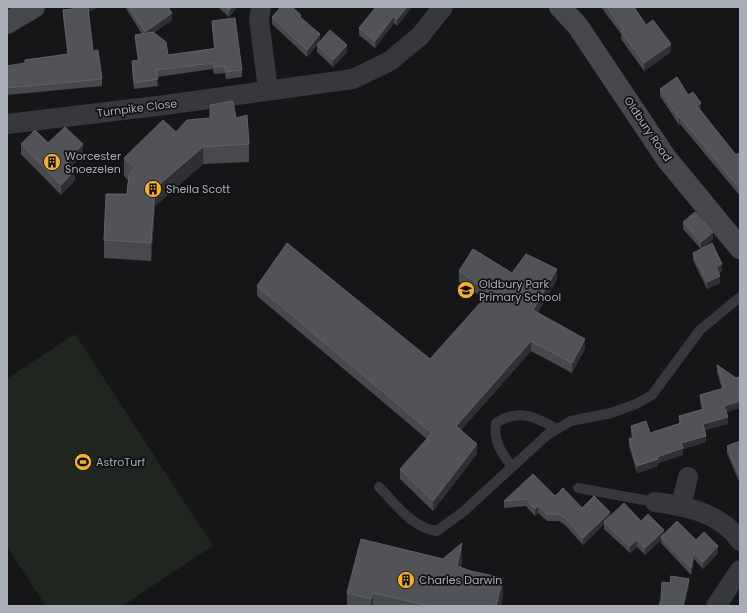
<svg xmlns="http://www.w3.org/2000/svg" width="747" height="613" font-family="Poppins,sans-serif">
	<rect width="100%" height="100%" fill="#161618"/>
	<!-- green -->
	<path fill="#1e261f" d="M75,334L213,546L122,606H46L7,547V379Z"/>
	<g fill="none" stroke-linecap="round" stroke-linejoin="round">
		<!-- lane -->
		<g stroke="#37383d" stroke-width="10">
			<path d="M512,467C502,453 493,442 496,423C519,408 536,417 557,429"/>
			<path d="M379,487C396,504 412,528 437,531L464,511L547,435L571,421L611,413L636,404L652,395L700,330L740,297"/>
			<path d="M578,488L655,502"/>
		</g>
		<!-- street -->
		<g stroke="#37383d" stroke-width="20">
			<path d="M261,7L259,19L268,90"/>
			<path d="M7,124L165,105L353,79L390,61L420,36L443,7"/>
			<path d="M655,502C686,506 721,513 740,541"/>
			<path d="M681,505L688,477"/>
			<path d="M716,606L740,570"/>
		</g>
		<!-- secondary -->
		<g stroke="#45474d" stroke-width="22">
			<path d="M560,7L577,25L666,158L740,248"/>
			<path d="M7,23L34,7"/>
		</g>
	</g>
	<!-- wall -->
	<g fill="#47494d">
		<path d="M72,7H99L88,12L93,51L102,79V86L7,95V66L25,63V60L68,54L63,17V10L72,9Z"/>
		<path d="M125,7H168L172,20L153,33L168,55L211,49L214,48L212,27V21L242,70V77L226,79L225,73L214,74L213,69L157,77L158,86L134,89L132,68V61H138L135,42V35L142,34Z"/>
		<path d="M218,7H237L229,17Z"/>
		<path d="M376,7H412L397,26L394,23L375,48L359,35V28Z"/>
		<path d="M601,7H634L646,25L671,52L644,71L621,39V34Z"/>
		<path d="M272,17L301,18L320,41L347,52L333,67L317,52V45L307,57L272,24Z"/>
		<path d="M660,89L688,95L736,155H740V196L680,124L679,125L660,96Z"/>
		<path d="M210,105L236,118L249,144V162L203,164L155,206L151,261L104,258V240L127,194L128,180L124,176V158L176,132L210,118Z"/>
		<path d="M48,143L83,154L71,166L75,180L61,195L21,154V144Z"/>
		<path d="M683,222L713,239L701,249L683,229Z"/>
		<path d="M693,253L722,271L719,273L720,283L707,289L693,260Z"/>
		<path d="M459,271L512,273L557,279L538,312L585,349L572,373L531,351L461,430L477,454L433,511L400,479V469L427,439L257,296V286L430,359L485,299L459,282Z"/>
		<path d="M717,365L736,378L726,412L728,424L705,430L706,442L683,449V455L658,463V466L637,473L629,446V439L632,438L631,433V426L650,433L679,424V416L702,410L700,402V395L722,389L717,372Z"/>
		<path d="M740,441V484L727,453V446Z"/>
		<path d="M555,496L582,508L610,517L641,521L664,534L696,540L718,553L703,569L694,559L691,575L661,543V540L645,555L637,547L630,553L604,529V524L583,545L565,525L559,521H547L538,513L535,516L526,506L504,508V501Z"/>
		<path d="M443,559L462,560L461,567L503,595L501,606H347V593Z"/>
	</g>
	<!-- shaded-wall -->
	<g fill="#2f3033">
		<path d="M87,7H99L87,12Z"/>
		<path d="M232,7H237L229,17V10Z"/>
		<path d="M407,7H412L397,26V19Z"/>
		<path d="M172,13V20L145,38V32Z"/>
		<path d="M394,16V23L375,48V41Z"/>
		<path d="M320,34V41L307,57V50Z"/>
		<path d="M671,44V52L644,71V63Z"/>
		<path d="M347,45V52L333,67V60Z"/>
		<path d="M701,103V110L697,106Z"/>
		<path d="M680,117V124L679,125V118Z"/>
		<path d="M83,144V154L66,171V161Z"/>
		<path d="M203,147V164L155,206L151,261V243L155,188Z"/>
		<path d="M75,170V180L61,195V185Z"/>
		<path d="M713,232V239L701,249V242Z"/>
		<path d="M722,264V271L716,274V267Z"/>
		<path d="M557,269V279L533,320V310Z"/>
		<path d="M720,276V283L707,289V282Z"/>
		<path d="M585,339V349L572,373V363Z"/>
		<path d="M531,341V351L456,436V426Z"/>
		<path d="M740,401V408L724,413V406Z"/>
		<path d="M728,417V424L703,430V424Z"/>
		<path d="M706,436V442L683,449V455L658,463V466L637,473V466L657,457L681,443Z"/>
		<path d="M477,444V454L433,511V501Z"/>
		<path d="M538,506V513L535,516V509Z"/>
		<path d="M610,512V519L604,522V524L583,545V538Z"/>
		<path d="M664,530V537H661V540L645,555V548Z"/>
		<path d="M637,540V547L630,553V546Z"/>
		<path d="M462,543V560L457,583V566Z"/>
		<path d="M718,546V553L703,569V562Z"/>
		<path d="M694,552V559L691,575V568Z"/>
		<path d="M503,578V595L501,606H496Z"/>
		<path d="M689,579V586L684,606H683Z"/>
		<path d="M373,593V606H371V599Z"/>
	</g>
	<!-- building -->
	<g fill="#525359" stroke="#5f6168">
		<path d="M72,7H88L93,51L98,50L102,79L7,88V66L25,63V60L68,54L63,10L72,9Z"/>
		<path d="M129,7H168L172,13L145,32Z"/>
		<path d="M225,7H232L229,10Z"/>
		<path d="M281,7H292L301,15L300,17L320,34L307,50L272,17Z"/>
		<path d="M376,7H407L397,19L394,16L375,41L359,28Z"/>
		<path d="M607,7H634L646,25L653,20L671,44L644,63L621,31L623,30Z"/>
		<path d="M235,18L242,70L226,72L225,66L214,67L213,63L156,70L158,79L134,83L132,61L139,60L135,35L153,32L166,42L168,55L211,49L215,48L212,21Z"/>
		<path d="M330,30L347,45L333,60L317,45Z"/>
		<path d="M677,77L688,95L693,92L701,103L697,106L736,155L738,153L740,155V189L680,117L679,118L660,89Z"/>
		<path d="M233,101L236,118L247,115L249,144L203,147L155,188L151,243L104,240L106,194H127L129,175L135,168L124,158L163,120L176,132L187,120L210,118V105Z"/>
		<path d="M65,127L83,144L66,161L75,170L61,185L21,144L35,130L48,143Z"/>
		<path d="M695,212L713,232L701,242L683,222Z"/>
		<path d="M287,243L430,359L490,292L459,271L473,249L512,273L526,254L557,269L533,310L585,339L572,363L531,341L456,426L477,444L433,501L400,469L432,433L257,286Z"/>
		<path d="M712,243L722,264L716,267L720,276L707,282L693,253Z"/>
		<path d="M717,365L736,378L740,377V401L724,406L728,417L703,424L706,436L681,443L683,448L657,457L658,459L637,466L629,439L634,437L631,426L646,421L650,433L681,423L679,416L704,409L700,395L724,388Z"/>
		<path d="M740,441V477L727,446Z"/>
		<path d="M533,474L555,496L563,488L582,508L594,496L610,512L583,538L565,518L559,514H547L538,506L535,509L526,499L504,501Z"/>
		<path d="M624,503L641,521L648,514L664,530L645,548L637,540L630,546L604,522Z"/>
		<path d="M677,521L696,540L704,532L718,546L703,562L694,552L691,568L661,537Z"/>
		<path d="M361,539L443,559L462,543L457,566L471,571L503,578L496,606H430L373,593L371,599L347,593Z"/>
		<path d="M671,576L689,579L683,606H659L661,599L662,582L670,583Z"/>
	</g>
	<!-- icons -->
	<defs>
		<symbol id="building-disc" viewBox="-11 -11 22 22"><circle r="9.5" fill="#f2b134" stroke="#111113"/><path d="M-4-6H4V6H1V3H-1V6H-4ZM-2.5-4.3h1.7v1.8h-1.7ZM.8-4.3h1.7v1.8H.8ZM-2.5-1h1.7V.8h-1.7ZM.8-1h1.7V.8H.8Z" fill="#111"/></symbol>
		<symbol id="school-disc" viewBox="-11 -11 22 22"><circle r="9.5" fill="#f2b134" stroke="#111113"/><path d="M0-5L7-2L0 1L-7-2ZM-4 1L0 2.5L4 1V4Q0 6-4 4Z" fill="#111"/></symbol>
		<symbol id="stadium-disc" viewBox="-11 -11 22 22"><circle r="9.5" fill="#f2b134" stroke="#111113"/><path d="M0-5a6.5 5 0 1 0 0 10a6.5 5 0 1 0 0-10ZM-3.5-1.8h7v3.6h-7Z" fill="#111"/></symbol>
	</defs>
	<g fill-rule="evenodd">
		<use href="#building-disc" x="42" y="152" width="20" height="20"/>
		<use href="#building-disc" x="143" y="179" width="20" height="20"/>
		<use href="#school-disc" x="456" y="280" width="20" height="20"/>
		<use href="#stadium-disc" x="73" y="452" width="20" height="20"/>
		<use href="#building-disc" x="396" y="570" width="20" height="20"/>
	</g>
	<g text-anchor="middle" stroke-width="3.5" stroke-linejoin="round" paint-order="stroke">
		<!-- street labels -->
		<g font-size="11" fill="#a8adb8" stroke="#111113">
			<text transform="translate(137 108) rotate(-7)" y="4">Turnpike Close</text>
			<text transform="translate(648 129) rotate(56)" y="4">Oldbury Road</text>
		</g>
		<!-- poi labels -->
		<g font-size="11" fill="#a8adb8" stroke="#111113" text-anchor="start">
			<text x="65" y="160">Worcester<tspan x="65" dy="13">Snoezelen</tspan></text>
			<text x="166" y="193">Sheila Scott</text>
			<text x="479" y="288">Oldbury Park<tspan x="479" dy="13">Primary School</tspan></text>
			<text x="96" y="466">AstroTurf</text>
			<text x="419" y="584">Charles Darwin</text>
		</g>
	</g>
	<!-- border -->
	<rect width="747" height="613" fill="none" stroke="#a8adb8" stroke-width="16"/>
</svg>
